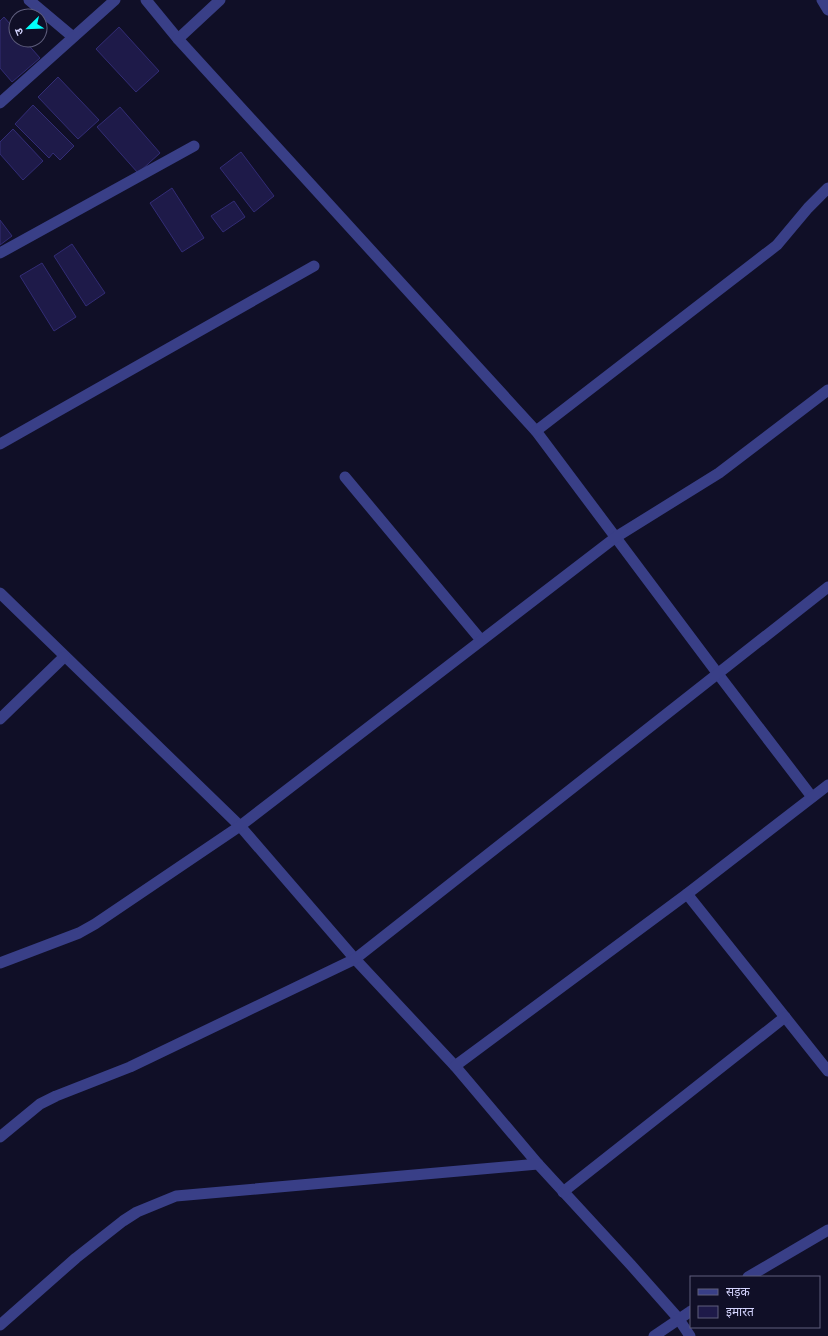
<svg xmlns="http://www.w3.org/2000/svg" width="828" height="1336" font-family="Quicksand,'Noto Sans Devanagari',sans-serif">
	<rect width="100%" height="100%" fill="#100f27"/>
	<!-- building -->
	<g fill="#1e1a49" stroke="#322c75">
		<path d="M4,17L16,31V40H24L40,58L12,82L0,68V21Z"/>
		<path d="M119,27L159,71L136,92L96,49Z"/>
		<path d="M58,77L99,120L78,139L38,97Z"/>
		<path d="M33,105L74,146L60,160L53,153L49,158L15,124Z"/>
		<path d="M120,107L160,153L138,173L97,127Z"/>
		<path d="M13,129L43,161L23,180L0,154V142Z"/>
		<path d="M241,152L274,196L254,212L220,168Z"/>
		<path d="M172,188L204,238L182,252L150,203Z"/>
		<path d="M234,201L245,217L223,232L211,216Z"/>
		<path d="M0,220L12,236L0,245Z"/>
		<path d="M72,244L105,293L86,306L54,256Z"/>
		<path d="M42,263L76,317L54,331L20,276Z"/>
	</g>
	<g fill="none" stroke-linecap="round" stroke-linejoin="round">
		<!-- minor -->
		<g stroke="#393f87" stroke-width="11">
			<path d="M29,0L73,37"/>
			<path d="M146,0L178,39L536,431L718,674L812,797"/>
			<path d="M822,0L828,10"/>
			<path d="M178,39L220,0"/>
			<path d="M0,103L115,0"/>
			<path d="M0,253L194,146"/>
			<path d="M536,431L777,245L808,208L828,188"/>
			<path d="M0,444L314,266"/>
			<path d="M345,477L481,640"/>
			<path d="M0,593L240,826L355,959L455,1066L538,1164L631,1265L678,1318L690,1336"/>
			<path d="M0,719L64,657"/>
			<path d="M687,894L828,1071"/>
			<path d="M0,963L79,933L95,924L240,826L616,537L719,473L828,390"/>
			<path d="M455,1066L687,894L828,785"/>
			<path d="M0,1137L40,1104L56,1096L130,1067L355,959L828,587"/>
			<path d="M563,1192L785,1017"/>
			<path d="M748,1277L828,1230"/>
			<path d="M0,1325L76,1258L123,1221L137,1212L176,1196L538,1164"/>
			<path d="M654,1336L691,1311"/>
		</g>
	</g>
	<!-- legend -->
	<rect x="690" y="1276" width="130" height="52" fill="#100f27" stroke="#5f5e7d"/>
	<rect x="698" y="1289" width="20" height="6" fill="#393f87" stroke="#5f5e7d"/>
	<text x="726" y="1296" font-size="12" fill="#d5d5ff">सड़क</text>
	<rect x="698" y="1306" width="20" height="12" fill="#1e1a49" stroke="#5f5e7d"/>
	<text x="726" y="1316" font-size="12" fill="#d5d5ff">इमारत</text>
	<!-- north arrow -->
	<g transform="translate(28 28) rotate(247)"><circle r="19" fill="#100f27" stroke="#5f5e7d"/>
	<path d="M0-3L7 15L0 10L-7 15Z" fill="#01fffa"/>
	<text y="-6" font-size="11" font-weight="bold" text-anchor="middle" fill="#d5d5ff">उ</text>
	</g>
</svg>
